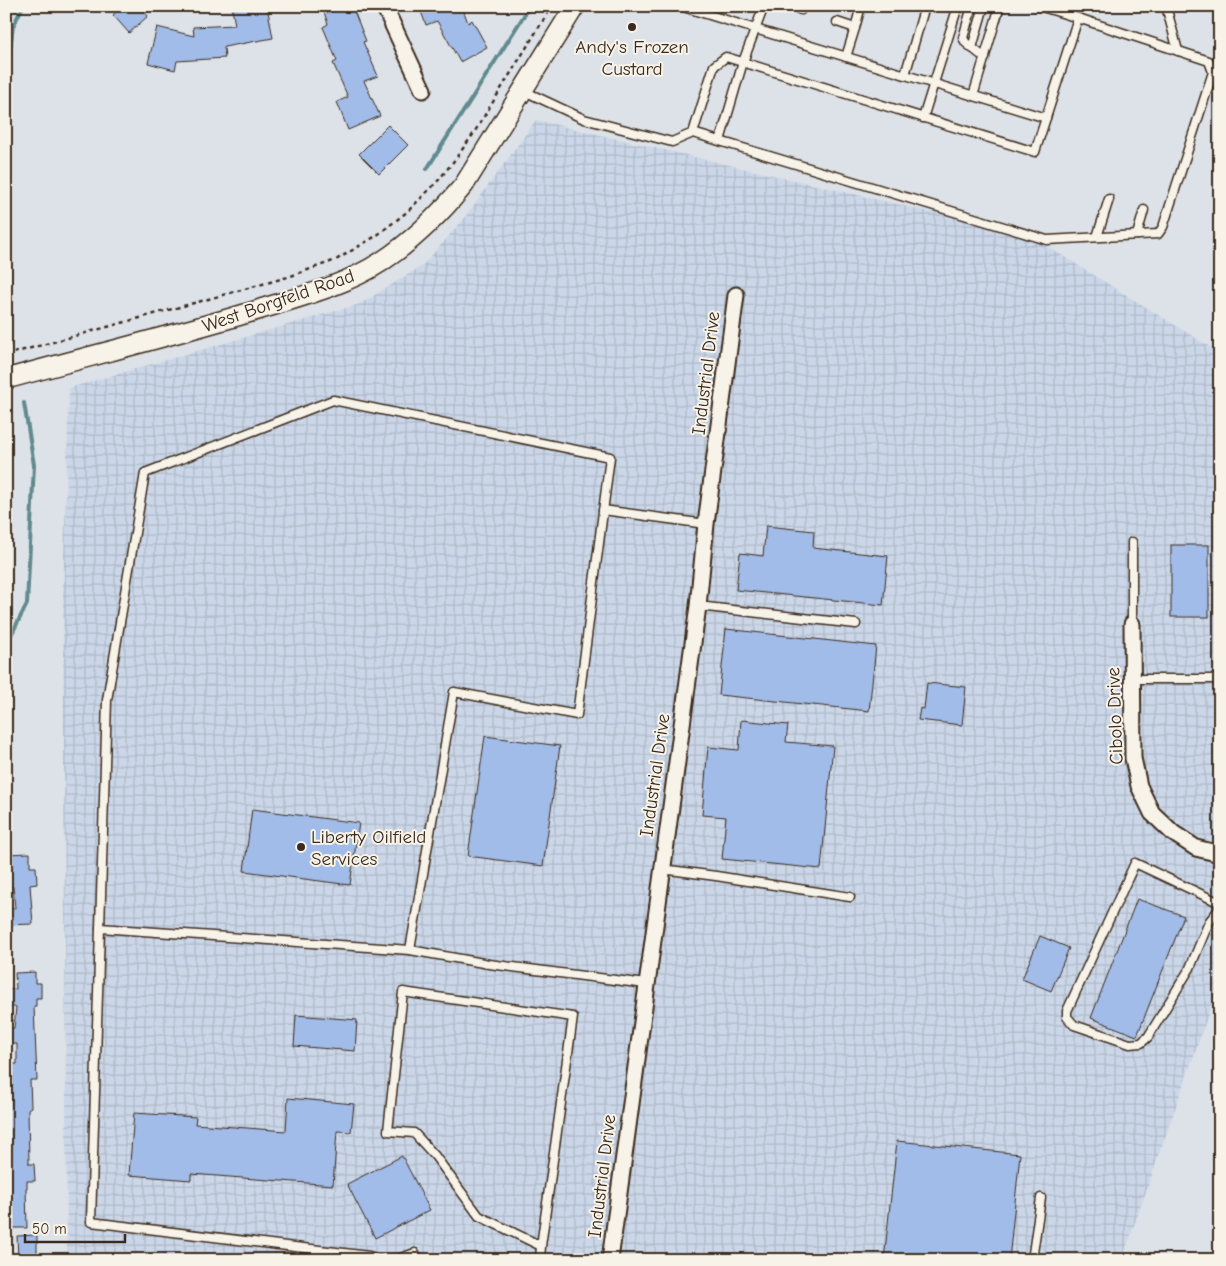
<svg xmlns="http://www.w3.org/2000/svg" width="1226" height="1266" font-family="'Comic Neue',sans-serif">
	<defs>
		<pattern id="industrial-grid" width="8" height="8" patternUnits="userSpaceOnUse" patternTransform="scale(1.25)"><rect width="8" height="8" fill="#cbd7e8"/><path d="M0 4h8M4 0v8" fill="none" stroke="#afb9c7"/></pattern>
	</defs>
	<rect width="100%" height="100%" fill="#dde2e8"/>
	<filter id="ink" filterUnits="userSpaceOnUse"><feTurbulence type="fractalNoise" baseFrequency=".02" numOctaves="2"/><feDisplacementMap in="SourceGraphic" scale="10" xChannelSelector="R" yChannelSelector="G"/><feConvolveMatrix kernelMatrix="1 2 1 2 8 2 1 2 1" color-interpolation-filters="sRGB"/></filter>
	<g filter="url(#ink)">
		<!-- built -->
		<path fill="#cbd7e8" d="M1189,6H1220V16Z"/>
		<!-- industrial -->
		<path fill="url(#industrial-grid)" d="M536,120L1029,235L1220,353V981L1122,1260H67L63,592L69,388L360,304L422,266L463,220Z"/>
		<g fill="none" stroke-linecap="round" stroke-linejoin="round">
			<!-- stream -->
			<g stroke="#618a8e" stroke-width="4">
				<path d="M427,169L530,6"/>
				<path d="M9,345L7,73L13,26L23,6"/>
				<path d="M6,645L27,604L34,465L24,403"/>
			</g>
		</g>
		<!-- building -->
		<g fill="#a1bce8" stroke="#3b2a1e">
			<path d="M122,6H140L148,16L129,33L113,15Z"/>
			<path d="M247,6H267L273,38L224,47L225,58L177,61L175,70L148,63L157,27L194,36L193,27L235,25L232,9Z"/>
			<path d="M322,6H352L366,41L363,42L378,76L364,81L380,116L348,130L337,102L348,97L333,63L337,61L323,27L328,24Z"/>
			<path d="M419,6H462L468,23L472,20L487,47L460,62L437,21L426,25Z"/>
			<path d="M388,125L408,145L379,174L359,154Z"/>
			<path d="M766,526L814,531L813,548L888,556L883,605L736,590L740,553L763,556Z"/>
			<rect x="1171" y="545" width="38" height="72"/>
			<path d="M726,629L876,646L869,711L719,695Z"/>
			<path d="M927,683L966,687L962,725L918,720L920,708L924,709Z"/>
			<path d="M741,720L788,725L786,742L833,746L821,869L722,859L726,817L702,815L708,747L739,750Z"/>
			<path d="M485,736L560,746L543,866L468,856Z"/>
			<path d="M252,809L359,823L350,885L244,871Z"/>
			<path d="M30,853V867H36L37,884L30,885L33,924L6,925V909L15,908L13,887H6V854Z"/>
			<path d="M1137,899L1184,916L1137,1036L1091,1018Z"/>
			<path d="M1040,936L1069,948L1051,991L1022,979Z"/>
			<path d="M35,972V983H41V998H36V1006H34L37,1080H30L31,1107L28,1109L29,1164H34L35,1181H27V1188H26L27,1228H9L7,1196L10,1195L9,1171H7L6,1141H8L6,1064H17V1044H6V1028H14L16,1007H6V990L16,989L15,973Z"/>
			<path d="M296,1015L357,1020L355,1051L294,1046Z"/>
			<path d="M288,1098L354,1104L351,1132L337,1131L333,1185L191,1174V1180L129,1175L134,1113L196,1117L195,1124L286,1131Z"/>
			<path d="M897,1141L1020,1154L1009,1260H884Z"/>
			<path d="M402,1156L430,1210L375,1238L347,1184Z"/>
			<path d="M37,1235V1260H18L17,1236Z"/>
		</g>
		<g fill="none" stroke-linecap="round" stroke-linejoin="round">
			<defs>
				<g id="service">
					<path d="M680,6L1046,118"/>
					<path d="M792,6L801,10"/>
					<path d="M972,6L963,38L966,43L985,58"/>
					<path d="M1039,6L1078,18"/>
					<path d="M1166,6L1178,51"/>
					<path d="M837,22L855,28L846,57"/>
					<path d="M855,28L861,6"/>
					<path d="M972,48L984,6"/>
					<path d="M905,75L925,6"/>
					<path d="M522,90L584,119L672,142L693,133L1047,240L1158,234L1163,227L1213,72L1209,61L1078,18L1035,152L726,57L714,66L693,133"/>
					<path d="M973,96L1000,6"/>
					<path d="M923,118L958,6"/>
					<path d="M720,141L743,62L764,6"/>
					<path d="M1137,235L1144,210"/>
					<path d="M1097,237L1109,199"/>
					<path d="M603,510L706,524"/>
					<path d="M698,606L856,624"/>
					<path d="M1132,624V542"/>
					<path d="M1132,679H1220"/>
					<path d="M662,869L716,876L850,897"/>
					<path d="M1220,903L1135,863L1067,1011V1017L1074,1025L1130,1044L1141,1043L1148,1037L1190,968L1209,922L1220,908"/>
					<path d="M100,928L410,950"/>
					<path d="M380,1260L369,1256L91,1222L107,700L145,473L333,400L610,457L577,715L454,692L410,950L489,964L646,984"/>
					<path d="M395,1260L415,1253L419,1260"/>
					<path d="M540,1260L541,1246L573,1017L403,992L388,1131L414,1133L435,1156L479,1216L541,1246"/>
					<path d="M1032,1260L1041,1198"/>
				</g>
				<g id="minor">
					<path d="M384,6L423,90"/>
					<path d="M1132,624L1133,758L1139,786L1152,813L1173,833L1196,848L1220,854"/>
					<path d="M610,1260L698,606L706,524L736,295"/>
				</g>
				<path id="tertiary" d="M6,379C90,356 175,335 258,310C299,297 344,286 381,262C413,241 440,214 464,185L575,6"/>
			</defs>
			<!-- service casing -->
			<use href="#service" stroke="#3b2a1e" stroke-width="11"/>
			<!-- minor casing -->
			<use href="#minor" stroke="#3b2a1e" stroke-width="19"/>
			<!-- tertiary casing -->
			<use href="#tertiary" stroke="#3b2a1e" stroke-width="22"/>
			<!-- path -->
			<path stroke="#3b2a1e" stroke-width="2.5" stroke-dasharray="4 4" stroke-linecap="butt" d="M6,355L288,277L336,260L376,236L407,212L437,182L453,162L472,136L552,6"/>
			<!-- service -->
			<use href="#service" stroke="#f7f3e8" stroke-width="8"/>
			<!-- minor -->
			<use href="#minor" stroke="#f7f3e8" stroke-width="15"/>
			<!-- tertiary -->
			<use href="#tertiary" stroke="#f7f3e8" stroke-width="19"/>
		</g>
	</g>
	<!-- markers -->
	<g fill="#3b2a1e" stroke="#f7f3e8" stroke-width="2">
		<circle cx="632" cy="27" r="5"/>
		<circle cx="301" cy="847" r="5"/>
	</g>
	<g text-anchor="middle" stroke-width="4" stroke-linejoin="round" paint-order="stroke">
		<!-- poi labels -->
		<g font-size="19" fill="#3b2a1e" stroke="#f7f3e8">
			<text x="632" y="53">Andy's Frozen<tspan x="632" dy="22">Custard</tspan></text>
			<text x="311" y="843" text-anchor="start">Liberty Oilfield<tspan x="311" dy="22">Services</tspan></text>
		</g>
		<!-- street labels -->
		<g font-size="19" fill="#3b2a1e" stroke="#f7f3e8">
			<text transform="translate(278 300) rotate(-19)" y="7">West Borgfeld Road</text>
			<text transform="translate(705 373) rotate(-83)" y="7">Industrial Drive</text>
			<text transform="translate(1114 716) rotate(-92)" y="7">Cibolo Drive</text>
			<text transform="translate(654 775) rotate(-82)" y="7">Industrial Drive</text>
			<text transform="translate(601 1176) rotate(-83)" y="7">Industrial Drive</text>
		</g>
	</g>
	<!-- margin -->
	<rect width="1226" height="1266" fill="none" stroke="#f7f3e8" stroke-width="25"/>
	<rect x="12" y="12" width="1201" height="1241" fill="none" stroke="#3b2a1e" stroke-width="2" filter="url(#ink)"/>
	<!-- scale -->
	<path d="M25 1234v8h100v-8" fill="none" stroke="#3b2a1e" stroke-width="2.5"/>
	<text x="32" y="1234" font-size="15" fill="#3b2a1e" stroke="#f7f3e8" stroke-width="4" paint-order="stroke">50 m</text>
</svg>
